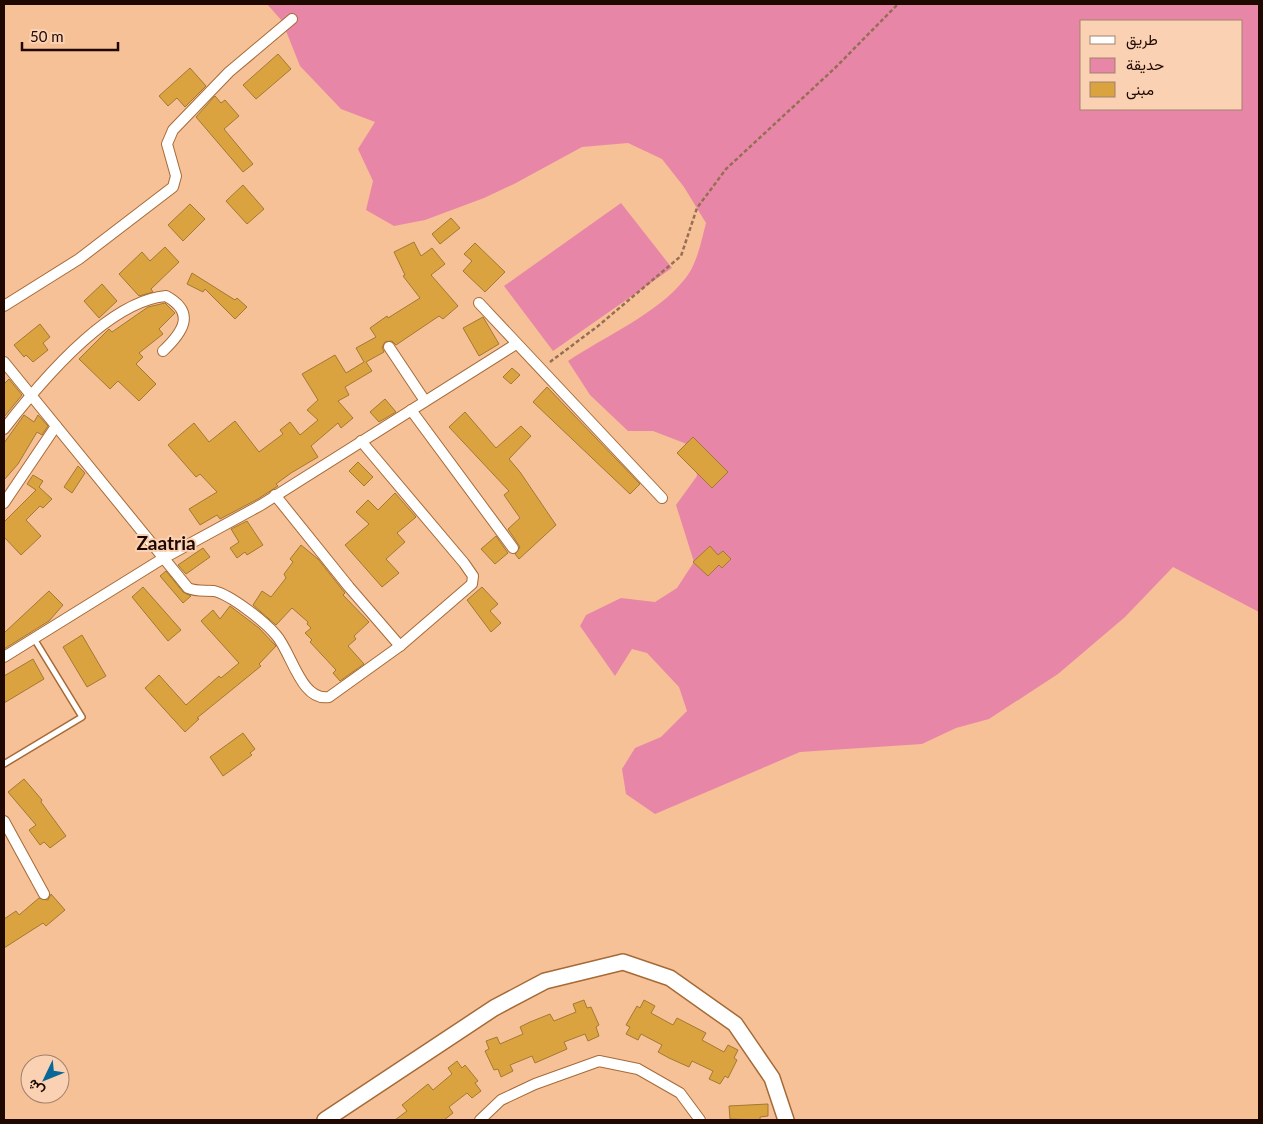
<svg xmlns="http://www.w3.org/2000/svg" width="1263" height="1124" font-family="Lato,Vazirmatn,sans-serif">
	<rect width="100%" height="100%" fill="#f7c198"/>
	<!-- green -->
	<g fill="#e886a7" fill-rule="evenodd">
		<path d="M267,4H1259V612L1173,567L1125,617L1058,674L989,719L956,728L922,744L800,752L655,814L626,794L622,769L635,748L661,737L687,711L679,687L647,653L632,649L615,676L580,626L586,615L621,598L655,602L677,588L694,562L676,505L697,476L692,446L653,431H628L590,395L568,361C604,337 658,313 684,280C697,265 701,242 706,223L684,187L662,159L628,143L582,147L514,184L484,198L425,220L394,226L366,210L373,181L358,149L375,122L341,109L300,66L282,21ZM1082,21H1242V109H1082Z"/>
		<path d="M621,203L672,268L553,351L504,286Z"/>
	</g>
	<!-- building -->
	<g fill="#daa340" stroke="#a27930">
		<path d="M278,54L291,69L256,99L243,85Z"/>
		<path d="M190,68L206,86L185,107L177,98L168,106L159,96Z"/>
		<path d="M215,96L221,103L225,100L239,116L224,129L253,164L243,172L196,117Z"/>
		<path d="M243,185L264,209L247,224L226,201Z"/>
		<path d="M190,204L205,219L183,241L168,225Z"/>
		<path d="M451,218L460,228L440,244L432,234Z"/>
		<path d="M414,242L421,256L432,248L445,264L431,275L458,306L443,319L439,316L396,345L392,341L385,342L382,347L384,352L366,362L372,371L345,387L349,395L338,401L353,418L341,428L338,423L311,446L318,457L291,473L276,484L278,486L258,499L220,519L217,515L200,525L189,509L217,492L200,474L196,477L168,445L194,423L209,442L235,421L259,452L283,434L280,430L290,422L300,435L318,420L307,410L318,400L302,374L335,355L346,373L364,362L356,348L376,337L370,328L387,316L388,318L420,298L403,276L405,275L394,252Z"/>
		<path d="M475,243L505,272L485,292L463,271L472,261L464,254Z"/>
		<path d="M165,247L179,262L151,289L153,292L139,296L119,274L142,252L150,261Z"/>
		<path d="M192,273L235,300L237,298L247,307L235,319L205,289L203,292L187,284Z"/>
		<path d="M102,284L117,301L99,318L84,301Z"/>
		<path d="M165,303L175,313L159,329L163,334L139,353L143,357L136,364L156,384L139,401L118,381L110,389L79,359L109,329L112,332L148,307Z"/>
		<path d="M483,317L499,344L479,356L463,328Z"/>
		<path d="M40,324L50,337L43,343L48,350L33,362L26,355L24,357L14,345Z"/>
		<path d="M512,368L520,375L511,384L503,377Z"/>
		<path d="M9,379L22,395L4,417V384Z"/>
		<path d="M547,387L640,484L630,494L533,402Z"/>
		<path d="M385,399L396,412L379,422L370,412Z"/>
		<path d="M465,412L496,448L521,426L531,436L509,459L520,472L556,525L519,559L515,554L520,547L508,529L520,518L504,495L509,491L449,427Z"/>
		<path d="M24,415L34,422L38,415L48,426L42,435L37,432L18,464L4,480V443Z"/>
		<path d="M693,437L728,472L712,488L677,453Z"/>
		<path d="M358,462L373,477L364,486L349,471Z"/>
		<path d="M78,466L85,473L72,493L64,487Z"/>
		<path d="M33,475L43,481L39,487L52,499L43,508L40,506L26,520L41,536L21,555L4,537V522L36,490L27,484Z"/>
		<path d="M395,493L416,517L397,533L405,542L386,559L399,573L382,587L345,545L369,524L356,512L368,500L378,510Z"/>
		<path d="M247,521L263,545L247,555L245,552L237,558L230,548L239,542L231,529Z"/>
		<path d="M496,536L508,553L495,564L481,549Z"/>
		<path d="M301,545L318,559L345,593L343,595L369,622L354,636L356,639L348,646L364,664L340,681L333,673L336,670L310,642L312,640L305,633L311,628L307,624L308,622L292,608L276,625L253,605L262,591L271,597L286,578L284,574L293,562L290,559Z"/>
		<path d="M710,546L718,555L723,551L731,559L722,568L719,565L708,576L693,562Z"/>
		<path d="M203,548L210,557L186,574L178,565Z"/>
		<path d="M166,571L183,592L191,596L183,603L160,576Z"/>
		<path d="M143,587L181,630L168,641L132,597Z"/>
		<path d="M482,587L498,604L490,611L501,623L491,632L467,600Z"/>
		<path d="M49,591L63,605L49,621L4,649V633Z"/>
		<path d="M230,606L259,628L276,646L259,664L261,666L197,718L199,719L185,732L145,688L159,675L186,705L219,676L221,678L239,663L201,621L213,610L220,619Z"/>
		<path d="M82,635L106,676L87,687L63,647Z"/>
		<path d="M33,659L44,679L4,703V676Z"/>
		<path d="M243,733L255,749L250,753L252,755L223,776L210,757Z"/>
		<path d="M24,779L42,800L41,802L66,836L50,848L44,842L40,845L29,830L36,825L8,792Z"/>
		<path d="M51,894L65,910L46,926L43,923L4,948V919L16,911L19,915L39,898L48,900Z"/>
		<path d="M584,1000L587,1008L591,1007L599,1025L596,1027L599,1036L588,1041L585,1034L564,1042L567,1049L535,1063L532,1056L510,1065L513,1071L501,1077L498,1069L494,1070L485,1051L489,1049L486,1041L497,1037L500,1044L523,1034L520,1027L530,1022L550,1014L554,1021L576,1012L573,1004Z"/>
		<path d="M644,1000L655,1006L651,1013L673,1025L677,1018L706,1033L702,1040L724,1052L728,1045L738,1050L734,1058L737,1060L728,1078L725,1076L720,1084L709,1079L713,1071L692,1061L689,1067L669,1058L658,1052L662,1045L641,1034L638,1040L626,1034L630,1027L626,1025L637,1006L640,1008Z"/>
		<path d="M457,1061L462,1068L465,1065L478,1081L475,1083L481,1091L472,1098L467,1093L449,1107L453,1113L444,1120H395L407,1111L402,1105L428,1084L433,1090L452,1074L448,1068Z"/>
		<path d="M768,1104V1116L760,1117V1120L730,1119L729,1106Z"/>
	</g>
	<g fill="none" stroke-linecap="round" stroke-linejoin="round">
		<defs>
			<path id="lane" d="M4,764L82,717L33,637"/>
			<g id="street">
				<path d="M479,303L662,498"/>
				<path d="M4,306L79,259L173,187L176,176L167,144L173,130L229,72L292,19"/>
				<path d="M389,347L425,401"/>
				<path d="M4,362L188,588C197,592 204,590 214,591C231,595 264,621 276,635C292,653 301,702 329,697L400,646L472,584L473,576L464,563L361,441"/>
				<path d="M411,410L513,548"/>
				<path d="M4,429C38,385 107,301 166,296C197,313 182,333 163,351"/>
				<path d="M275,495L349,587L400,646"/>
				<path d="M4,503L56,426"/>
				<path d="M4,657L162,559L261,505L516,344"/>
				<path d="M4,821L44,894"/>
				<path d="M480,1120L501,1100L535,1084L599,1061L638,1069L680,1093L700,1120"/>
			</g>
			<path id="secondary" d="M325,1120L494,1008L545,981L623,962L670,978L735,1024L772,1078L786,1120"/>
		</defs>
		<!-- lane casing -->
		<use href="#lane" stroke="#a66a36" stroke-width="8"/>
		<!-- street casing -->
		<use href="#street" stroke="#a66a36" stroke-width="12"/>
		<!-- secondary casing -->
		<use href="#secondary" stroke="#a66a36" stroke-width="18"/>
		<!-- path -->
		<path stroke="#966e54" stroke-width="2.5" stroke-dasharray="4 2.5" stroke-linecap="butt" d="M550,362L598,326L681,256L697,208L726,169L835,68L898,4"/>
		<!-- lane -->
		<use href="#lane" stroke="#fff" stroke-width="5"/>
		<!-- street -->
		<use href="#street" stroke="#fff" stroke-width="10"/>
		<!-- secondary -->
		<use href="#secondary" stroke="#fff" stroke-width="15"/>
	</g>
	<g text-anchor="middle" stroke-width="4" stroke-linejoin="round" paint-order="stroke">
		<!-- quarter labels -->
		<g font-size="19" font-weight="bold" fill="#1f0800" stroke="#fad2b3">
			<text x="166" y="550">Zaatria</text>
		</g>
	</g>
	<!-- border -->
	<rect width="1263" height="1124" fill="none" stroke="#1f0800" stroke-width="10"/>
	<!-- legend -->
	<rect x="1080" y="20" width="162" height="90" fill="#fad2b3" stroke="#a2816b"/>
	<rect x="1090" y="36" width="25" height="8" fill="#ffffff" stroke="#a2816b"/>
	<text x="1126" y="45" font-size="15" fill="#1f0800">طريق</text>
	<rect x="1090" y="58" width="25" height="15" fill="#e886a7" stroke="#a2816b"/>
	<text x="1126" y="70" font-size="15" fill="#1f0800">حديقة</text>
	<rect x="1090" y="82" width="25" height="15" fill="#daa340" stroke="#a2816b"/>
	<text x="1126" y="95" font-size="15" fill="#1f0800">مبنى</text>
	<!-- north arrow -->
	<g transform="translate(45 1079) rotate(227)"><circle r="24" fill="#fad2b3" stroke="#a2816b"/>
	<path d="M0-4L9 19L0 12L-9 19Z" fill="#096897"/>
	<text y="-8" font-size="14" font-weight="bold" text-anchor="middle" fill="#1f0800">ش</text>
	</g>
	<!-- scale -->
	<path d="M22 42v8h96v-8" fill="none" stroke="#1f0800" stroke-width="2.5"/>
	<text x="30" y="42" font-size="15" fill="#1f0800" stroke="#fad2b3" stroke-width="4" paint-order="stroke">50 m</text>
</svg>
